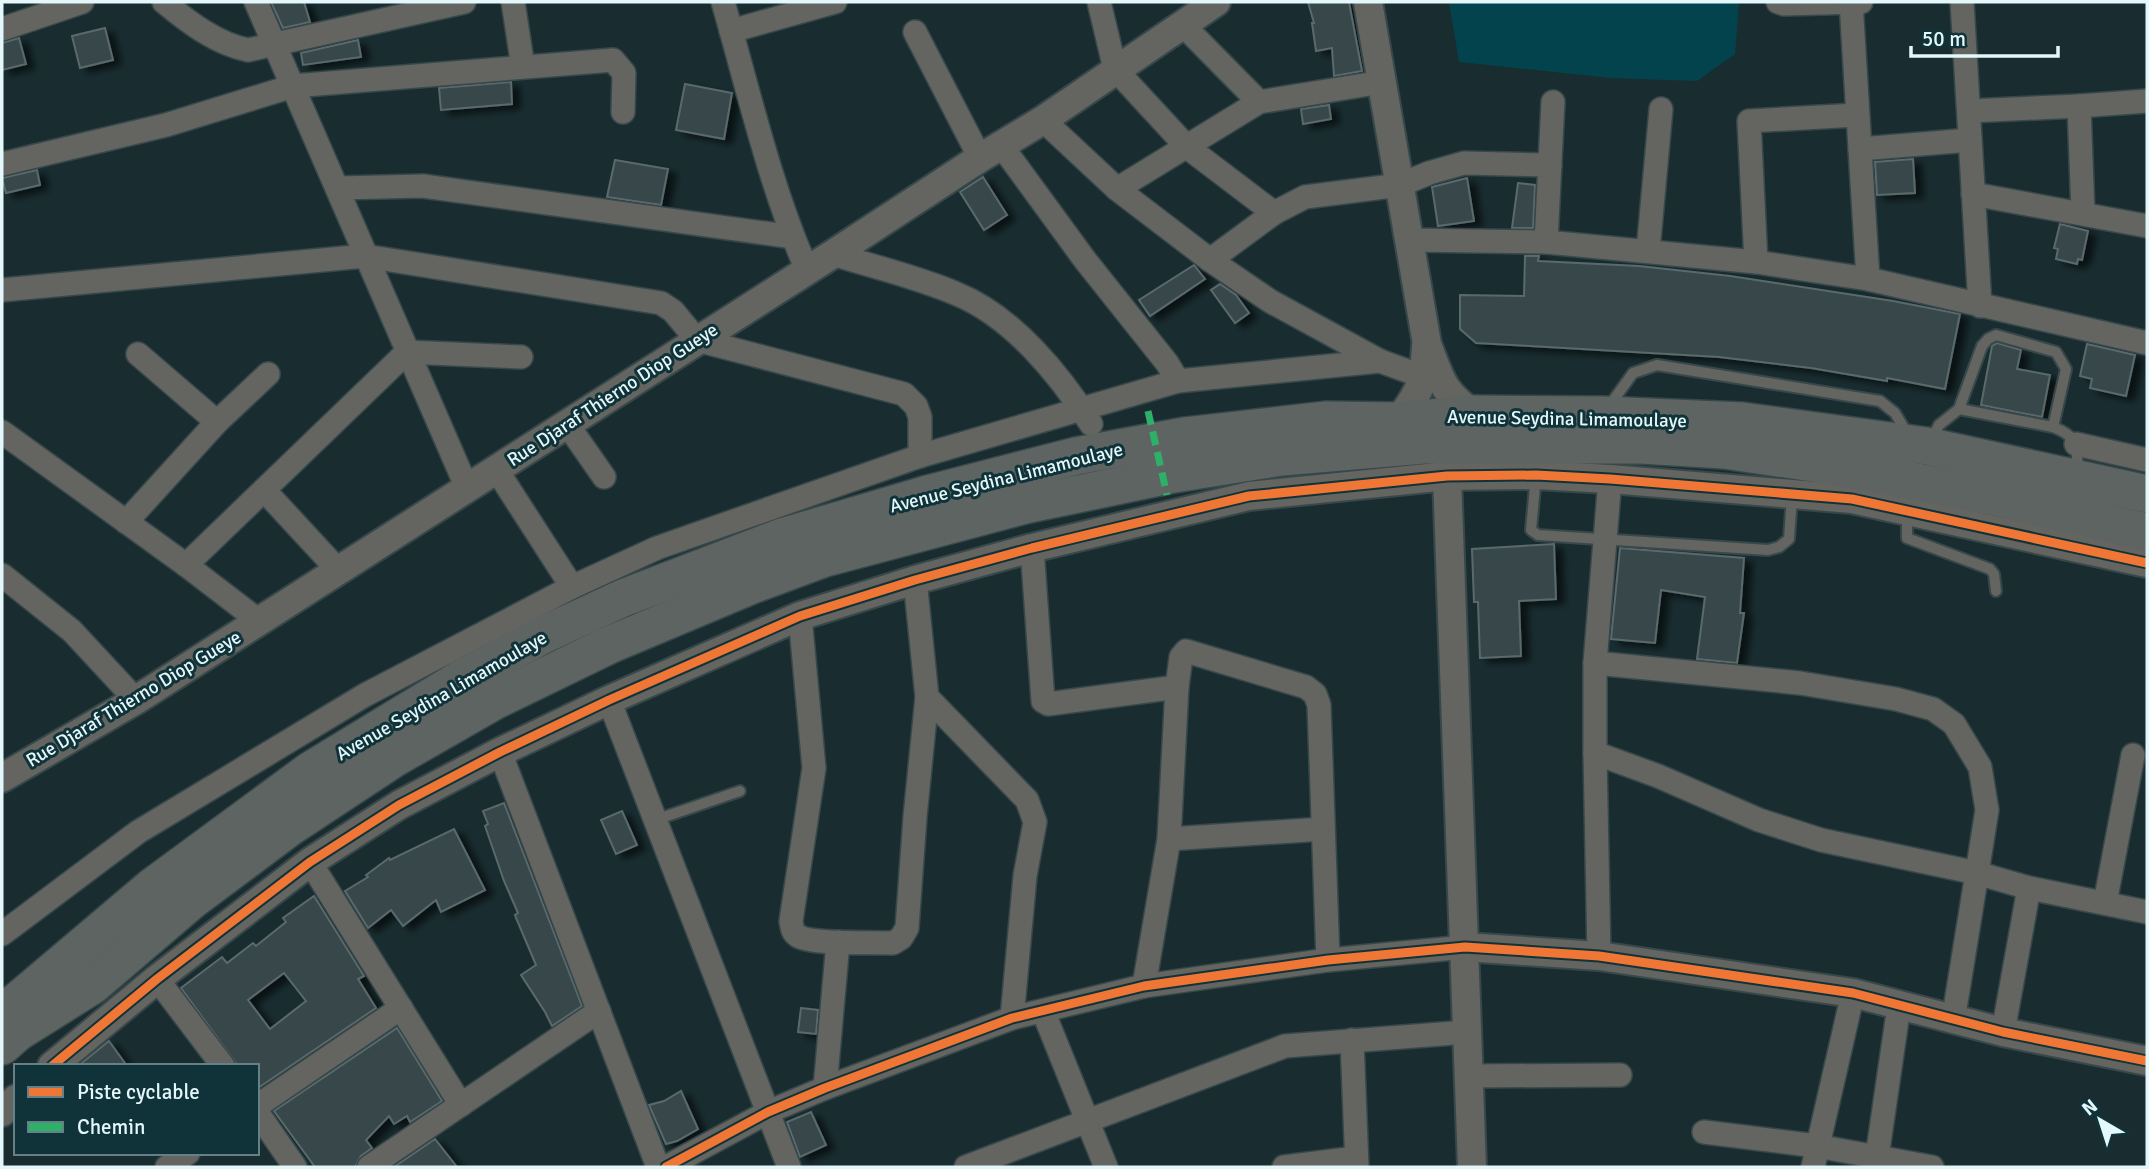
<svg xmlns="http://www.w3.org/2000/svg" width="2149" height="1169" font-family="Signika,sans-serif">
	<defs>
		<filter id="shadow"><feDropShadow dx="8" dy="4.5" stdDeviation="3.5" flood-color="#0009"/></filter>
	</defs>
	<rect width="100%" height="100%" fill="#192d30"/>
	<!-- green -->
	<path fill="#03434d" d="M1449,2H1739L1735,54L1697,81L1611,78L1459,62Z"/>
	<!-- building -->
	<g fill="#37474a" stroke="#5a6a6c" stroke-width="2" fill-rule="evenodd" filter="url(#shadow)">
		<path d="M271,2H304L310,22L283,28Z"/>
		<path d="M1308,2H1349L1362,71L1334,76L1332,48L1316,51L1312,23H1314Z"/>
		<path d="M105,28L113,60L80,68L72,36Z"/>
		<path d="M19,38L26,64L2,70V43Z"/>
		<path d="M358,40L361,57L303,65L301,53Z"/>
		<path d="M511,82L512,104L441,110L439,88Z"/>
		<path d="M685,84L732,93L724,139L676,130Z"/>
		<path d="M1329,105L1331,119L1303,124L1301,109Z"/>
		<path d="M1913,159L1915,193L1877,195L1875,162Z"/>
		<path d="M615,160L668,169L661,205L607,197Z"/>
		<path d="M37,170L40,185L6,193L2,178Z"/>
		<path d="M983,177L1007,215L984,230L960,192Z"/>
		<path d="M1467,178L1474,221L1438,226L1432,187Z"/>
		<path d="M1518,183L1535,185L1533,228H1512Z"/>
		<path d="M2060,224L2088,231L2082,260L2078,259L2077,264L2056,259L2058,249L2054,248Z"/>
		<path d="M1525,256H1539L1538,261L1639,266L1730,276L1893,301L1960,314L1945,389L1887,378V381L1811,368L1719,357L1476,343L1460,329V295L1524,296Z"/>
		<path d="M1194,265L1205,279L1150,316L1139,300Z"/>
		<path d="M1220,284L1236,295L1249,313L1235,323L1211,290Z"/>
		<path d="M1997,343L2021,350L2017,369L2050,375L2042,417L1981,405L1992,346Z"/>
		<path d="M2087,344L2135,355L2126,396L2090,388L2092,379L2080,376Z"/>
		<path d="M1554,544L1556,599L1519,601L1521,656L1480,658L1478,602H1474L1472,549Z"/>
		<path d="M1620,548L1744,558L1740,613H1744L1737,663L1697,659L1705,597L1661,590L1655,643L1611,639Z"/>
		<path d="M504,803L582,1006L552,1026L545,1012L521,975L536,965L516,918L515,915L518,913L504,881L485,826L488,824L483,811Z"/>
		<path d="M622,811L637,845L616,854L601,820Z"/>
		<path d="M454,829L485,890L441,912L436,900L403,926L391,910L368,928L345,891L368,877L366,875L389,858L390,860Z"/>
		<path d="M314,896L364,976L358,979L376,1008L258,1088L257,1066H238L181,988L222,957L227,963L253,943L256,946L286,922L283,918ZM284,973L306,1001L270,1029L248,1000Z"/>
		<path d="M801,1008L818,1010L816,1034L798,1032Z"/>
		<path d="M397,1028L442,1101L410,1122L407,1116L394,1124L389,1116L366,1140L372,1148L361,1156L355,1167H315L274,1111Z"/>
		<path d="M109,1041L127,1066H78Z"/>
		<path d="M681,1091L698,1129L677,1141L666,1144L649,1105L664,1101Z"/>
		<path d="M811,1112L826,1145L800,1157L787,1122Z"/>
		<path d="M435,1139L457,1167H394Z"/>
	</g>
	<g fill="none" stroke-linecap="round" stroke-linejoin="round">
		<defs>
			<g id="service">
				<path d="M1607,409L1633,373L1657,365L1880,401L1895,413L1908,435"/>
				<path d="M1959,409L2053,427"/>
				<path d="M1931,440L1939,425L1959,409L1982,346L1988,339L1996,335L2056,352L2066,369L2053,427C2080,437 2076,447 2078,472"/>
				<path d="M1536,475L1531,530L1538,535L1768,550L1779,547L1789,539L1792,496"/>
				<path d="M1907,512V538L1990,569L1994,574L1996,591"/>
				<path d="M655,820L740,791"/>
			</g>
			<g id="minor">
				<path d="M164,2C188,22 217,44 248,50L464,2"/>
				<path d="M256,2L467,488"/>
				<path d="M513,2L523,67"/>
				<path d="M723,2C749,92 769,183 807,270"/>
				<path d="M1099,2L1115,69L1187,147L1274,213"/>
				<path d="M1778,2L1784,4L1861,2"/>
				<path d="M1851,2L1868,279"/>
				<path d="M1962,2L1980,306"/>
				<path d="M1182,24L1259,102"/>
				<path d="M2,29L82,2"/>
				<path d="M731,31L835,2"/>
				<path d="M915,32L980,158"/>
				<path d="M2079,106L2083,213"/>
				<path d="M1969,111L2079,106L2147,101"/>
				<path d="M1043,120L1117,189L1210,260L1270,301L1380,361"/>
				<path d="M1001,145L1085,260L1167,363L1178,381"/>
				<path d="M1860,149L1970,140"/>
				<path d="M2,164L166,125L293,86L613,60L624,73L623,112"/>
				<path d="M337,188L423,186L793,237"/>
				<path d="M1117,189L1259,102L1382,82"/>
				<path d="M1973,194L2147,226"/>
				<path d="M1409,240L1546,242L1756,262L1868,279L2147,343"/>
				<path d="M1546,242L1553,102"/>
				<path d="M1648,251L1661,109"/>
				<path d="M833,254C874,267 918,277 957,294C1013,317 1060,375 1091,424"/>
				<path d="M1210,260L1274,213L1305,197L1400,185L1429,173L1464,163L1550,165"/>
				<path d="M1756,262L1749,121L1857,115"/>
				<path d="M2,290L365,256L661,303L673,311L697,340L904,394L916,406L920,417V456"/>
				<path d="M138,354L217,422"/>
				<path d="M567,424L604,477"/>
				<path d="M2,432L186,565L259,621"/>
				<path d="M2076,444L2147,460"/>
				<path d="M496,469L572,587"/>
				<path d="M1610,479L1595,663L1800,683L1896,699L1933,709L1954,724L1980,767L1987,810L1977,873L2029,888L2003,1032"/>
				<path d="M264,490L338,570"/>
				<path d="M126,522L217,422L268,374"/>
				<path d="M1032,548L1043,701L1048,704L1177,687"/>
				<path d="M186,565L407,352L521,357"/>
				<path d="M2,575L72,631L136,700"/>
				<path d="M800,616L814,768L791,921C792,927 792,932 798,936C813,945 873,942 893,943L901,938L907,928L915,817L927,697L915,580"/>
				<path d="M1595,663V753L1599,956"/>
				<path d="M927,697L1027,800L1035,822L1025,876L1012,1018"/>
				<path d="M609,700L789,1167"/>
				<path d="M500,752L658,1167"/>
				<path d="M1595,753L1658,776L1759,820L1821,840L1977,873L1953,1021"/>
				<path d="M1169,839L1323,829"/>
				<path d="M310,862L461,1105"/>
				<path d="M2029,888L2147,912"/>
				<path d="M2105,903L2133,755"/>
				<path d="M2,934L138,832L365,695L572,587L657,548L920,456L1178,381L1380,361L1424,377"/>
				<path d="M157,979L223,1066"/>
				<path d="M1144,986L1169,839L1177,687L1181,657L1186,651L1306,687L1315,694L1319,705L1328,960"/>
				<path d="M1043,1011L1106,1167"/>
				<path d="M1352,1040L1357,1167"/>
				<path d="M1469,1076L1620,1075"/>
				<path d="M825,1088L838,942"/>
				<path d="M257,1106L401,1008"/>
				<path d="M257,1112L295,1167"/>
				<path d="M1704,1132L1817,1146L1932,1167"/>
				<path d="M1877,1157L1899,1006"/>
				<path d="M167,1167L188,1153"/>
				<path d="M369,1167L599,1011"/>
				<path d="M666,1167L768,1112L825,1088L1012,1018L1144,986L1328,960L1465,947"/>
				<path d="M966,1167L1285,1046L1467,1032"/>
				<path d="M1284,1167L1356,1158"/>
				<path d="M1813,1167L1853,993"/>
			</g>
			<g id="tertiary">
				<path d="M1368,2L1427,344C1441,380 1441,390 1473,414"/>
				<path d="M1398,421C1420,392 1424,383 1426,347"/>
				<path d="M1447,476L1472,1167"/>
				<path d="M2,778L136,700L833,254L980,158L1043,120L1216,2"/>
				<path d="M1465,947L1599,956L1853,993L2003,1032L2147,1061"/>
				<path d="M52,1066L157,979L310,862L399,805L500,752L609,700L800,616L915,580L1032,548L1249,496L1447,476L1536,475L1610,479L1852,499L2147,563"/>
				<path d="M2,1112L16,1099"/>
			</g>
			<g id="trunk">
				<path d="M2,1014L152,887L311,770L462,678L545,634L623,598L782,537L928,494L1076,456L1185,436L1326,420L1398,421L1473,414L1603,415L1742,421L1927,446L2147,494"/>
				<path d="M2,1046L18,1032L93,985L191,901L290,827L393,759L496,700L609,645L752,585L825,558L1025,505L1174,474L1282,457L1424,445H1641L1724,450L1833,466L1991,496L2147,532"/>
			</g>
		</defs>
		<!-- service casing -->
		<use href="#service" stroke="#37484b" stroke-width="14"/>
		<!-- minor casing -->
		<use href="#minor" stroke="#37484b" stroke-width="26"/>
		<!-- tertiary casing -->
		<use href="#tertiary" stroke="#37484b" stroke-width="32"/>
		<!-- trunk casing -->
		<use href="#trunk" stroke="#37484b" stroke-width="40"/>
		<!-- service -->
		<use href="#service" stroke="#646460" stroke-width="10"/>
		<!-- minor -->
		<use href="#minor" stroke="#646460" stroke-width="23"/>
		<!-- tertiary -->
		<use href="#tertiary" stroke="#646460" stroke-width="28"/>
		<!-- trunk -->
		<use href="#trunk" stroke="#5e6462" stroke-width="37"/>
		<!-- quiet -->
		<path stroke="#2db169" stroke-width="7" stroke-dasharray="14 7" stroke-linecap="butt" d="M1148,411L1167,495"/>
		<defs>
			<g id="cycleway">
				<path d="M52,1066L157,979L310,862L399,805L500,752L609,700L800,616L915,580L1032,548L1249,496L1447,476L1536,475L1610,479L1852,499L2147,563"/>
				<path d="M666,1167L768,1112L825,1088L1012,1018L1144,986L1328,960L1465,947L1599,956L1853,993L2003,1032L2147,1061"/>
			</g>
		</defs>
		<!-- cycleway casing -->
		<use href="#cycleway" stroke="#103339" stroke-width="13"/>
		<!-- cycleway -->
		<use href="#cycleway" stroke="#f07635" stroke-width="9"/>
	</g>
	<g text-anchor="middle" stroke-width="6" stroke-linejoin="round" paint-order="stroke">
		<!-- street labels -->
		<g font-size="19" fill="#e4f7fb" stroke="#103339">
			<text transform="translate(612 394) rotate(-33)" y="7">Rue Djaraf Thierno Diop Gueye</text>
			<text transform="translate(1567 418) rotate(1)" y="7">Avenue Seydina Limamoulaye</text>
			<text transform="translate(1006 477) rotate(-14)" y="7">Avenue Seydina Limamoulaye</text>
			<text transform="translate(441 695) rotate(-30)" y="7">Avenue Seydina Limamoulaye</text>
			<text transform="translate(133 698) rotate(-31)" y="7">Rue Djaraf Thierno Diop Gueye</text>
		</g>
	</g>
	<!-- border -->
	<rect width="2149" height="1169" fill="none" stroke="#e4f7fb" stroke-width="7"/>
	<!-- legend -->
	<rect x="14" y="1064" width="245" height="91" fill="#103339" stroke="#658187" stroke-width="2"/>
	<rect x="28" y="1087" width="35" height="10" fill="#f07635" stroke="#658187" stroke-width="2"/>
	<text x="77" y="1099" font-size="21" fill="#e4f7fb">Piste cyclable</text>
	<rect x="28" y="1122" width="35" height="10" fill="#2db169" stroke="#658187" stroke-width="2"/>
	<text x="77" y="1134" font-size="21" fill="#e4f7fb">Chemin</text>
	<!-- north arrow -->
	<g transform="translate(2100 1120) rotate(321)" stroke="#103339" stroke-width="5" paint-order="stroke">
	<path d="M0-5L12 26L0 18L-12 26Z" fill="#e4f7fb"/>
	<text y="-10" font-size="19" font-weight="bold" text-anchor="middle" fill="#e4f7fb">N</text>
	</g>
	<!-- scale -->
	<path d="M1911 46v10h147v-10" fill="none" stroke="#e4f7fb" stroke-width="3.5"/>
	<text x="1922" y="46" font-size="21" fill="#e4f7fb" stroke="#103339" stroke-width="5" paint-order="stroke">50 m</text>
</svg>
